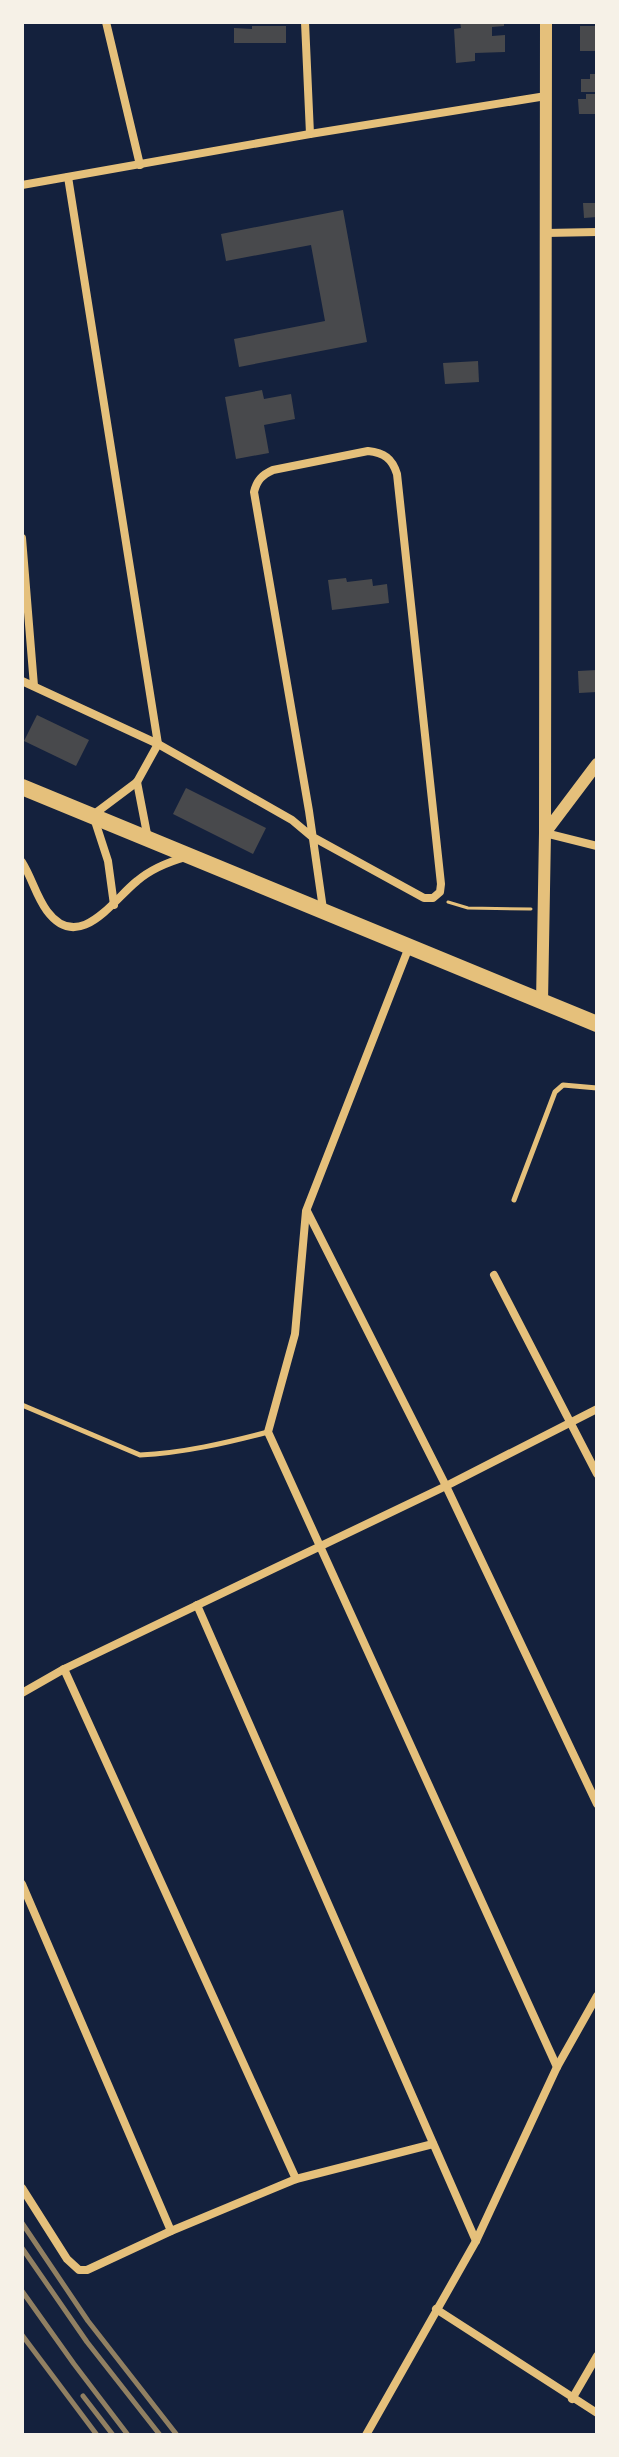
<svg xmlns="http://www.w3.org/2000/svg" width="619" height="2457" font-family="Figtree,sans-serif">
	<rect width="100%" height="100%" fill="#14213d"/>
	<!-- building -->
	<g fill="#48494c">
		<path d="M460,22H504V26L492,27V36L505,35V52L475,53V61L456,63L454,29L461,28Z"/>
		<path d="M252,26H286V43H234V28L252,29Z"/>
		<rect x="580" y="26" width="17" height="25"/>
		<path d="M590,74H597V92H581V79H590Z"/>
		<path d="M586,94H597V114H579L578,99H586Z"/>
		<path d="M583,203H597V217L584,218Z"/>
		<path d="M343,210L367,342L239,367L234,339L325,321L311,245L226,261L221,234Z"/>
		<path d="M478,361L479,382L445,384L443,363Z"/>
		<path d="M262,390L264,399L291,394L295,419L264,425L269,453L236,459L225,397Z"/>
		<path d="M346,578L347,582L372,579L373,586L387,584L389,603L332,610L328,580Z"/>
		<path d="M597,670V692L579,693L578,671Z"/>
		<path d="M37,715L89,740L76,766L24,741Z"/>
		<path d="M186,788L266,828L253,854L173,814Z"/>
	</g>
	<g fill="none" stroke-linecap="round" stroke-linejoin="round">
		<!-- path -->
		<path stroke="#e5c07b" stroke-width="3" d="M448,902L468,908L531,909"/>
		<!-- service -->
		<g stroke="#e5c07b" stroke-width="5">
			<path d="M514,1200L555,1092L563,1085L597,1088"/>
			<path d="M22,1405L140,1455C183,1453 226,1443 268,1432"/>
		</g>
		<!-- minor -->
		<g stroke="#e5c07b" stroke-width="8">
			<path d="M106,22L140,165"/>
			<path d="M305,22L310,134"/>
			<path d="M68,177L158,744L137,782L93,815L108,861L114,905"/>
			<path d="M22,185L310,134L546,96"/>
			<path d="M546,233L597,232"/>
			<path d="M22,538L34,686"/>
			<path d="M22,681L158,744L292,820L311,836L424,898H433L440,892L441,884L397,474C392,458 384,453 368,451L273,470C262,475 257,480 254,492L309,811L323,909"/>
			<path d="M137,782L148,839"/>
			<path d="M545,833L597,846"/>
			<path d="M22,862C32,878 36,896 47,911C79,954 113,900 137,881C151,869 168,862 186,857"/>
			<path d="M409,947L306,1211L295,1334L268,1432L557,2067"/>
			<path d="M307,1211L446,1486L597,1804"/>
			<path d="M494,1275L597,1474"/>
			<path d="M197,1605L476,2241"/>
			<path d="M64,1669L296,2179"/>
			<path d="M22,1693L64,1669L446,1486L597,1409"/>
			<path d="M22,1884L171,2231"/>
			<path d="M22,2188L67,2259L79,2270H87L171,2231L296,2179L433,2144"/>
			<path d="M436,2309L597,2413"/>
			<path d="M572,2399L597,2356"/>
			<path d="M366,2435L476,2241L557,2067L597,1996"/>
		</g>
		<!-- tertiary -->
		<g stroke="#e5c07b" stroke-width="12">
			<path d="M545,833L597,764"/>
			<path d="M542,1002L545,833L546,22"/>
		</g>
		<!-- primary -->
		<path stroke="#e5c07b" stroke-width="16" d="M22,787L597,1024"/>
		<!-- rail -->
		<g stroke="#918062" stroke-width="5">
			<path d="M22,2223L88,2321L177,2435"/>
			<path d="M22,2248L87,2342L160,2435"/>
			<path d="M22,2291L74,2364L128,2435"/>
			<path d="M22,2335L97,2435"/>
			<path d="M83,2396L113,2435"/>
		</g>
	</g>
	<!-- border -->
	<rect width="619" height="2457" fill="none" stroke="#f6f1e7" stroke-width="48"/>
</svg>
